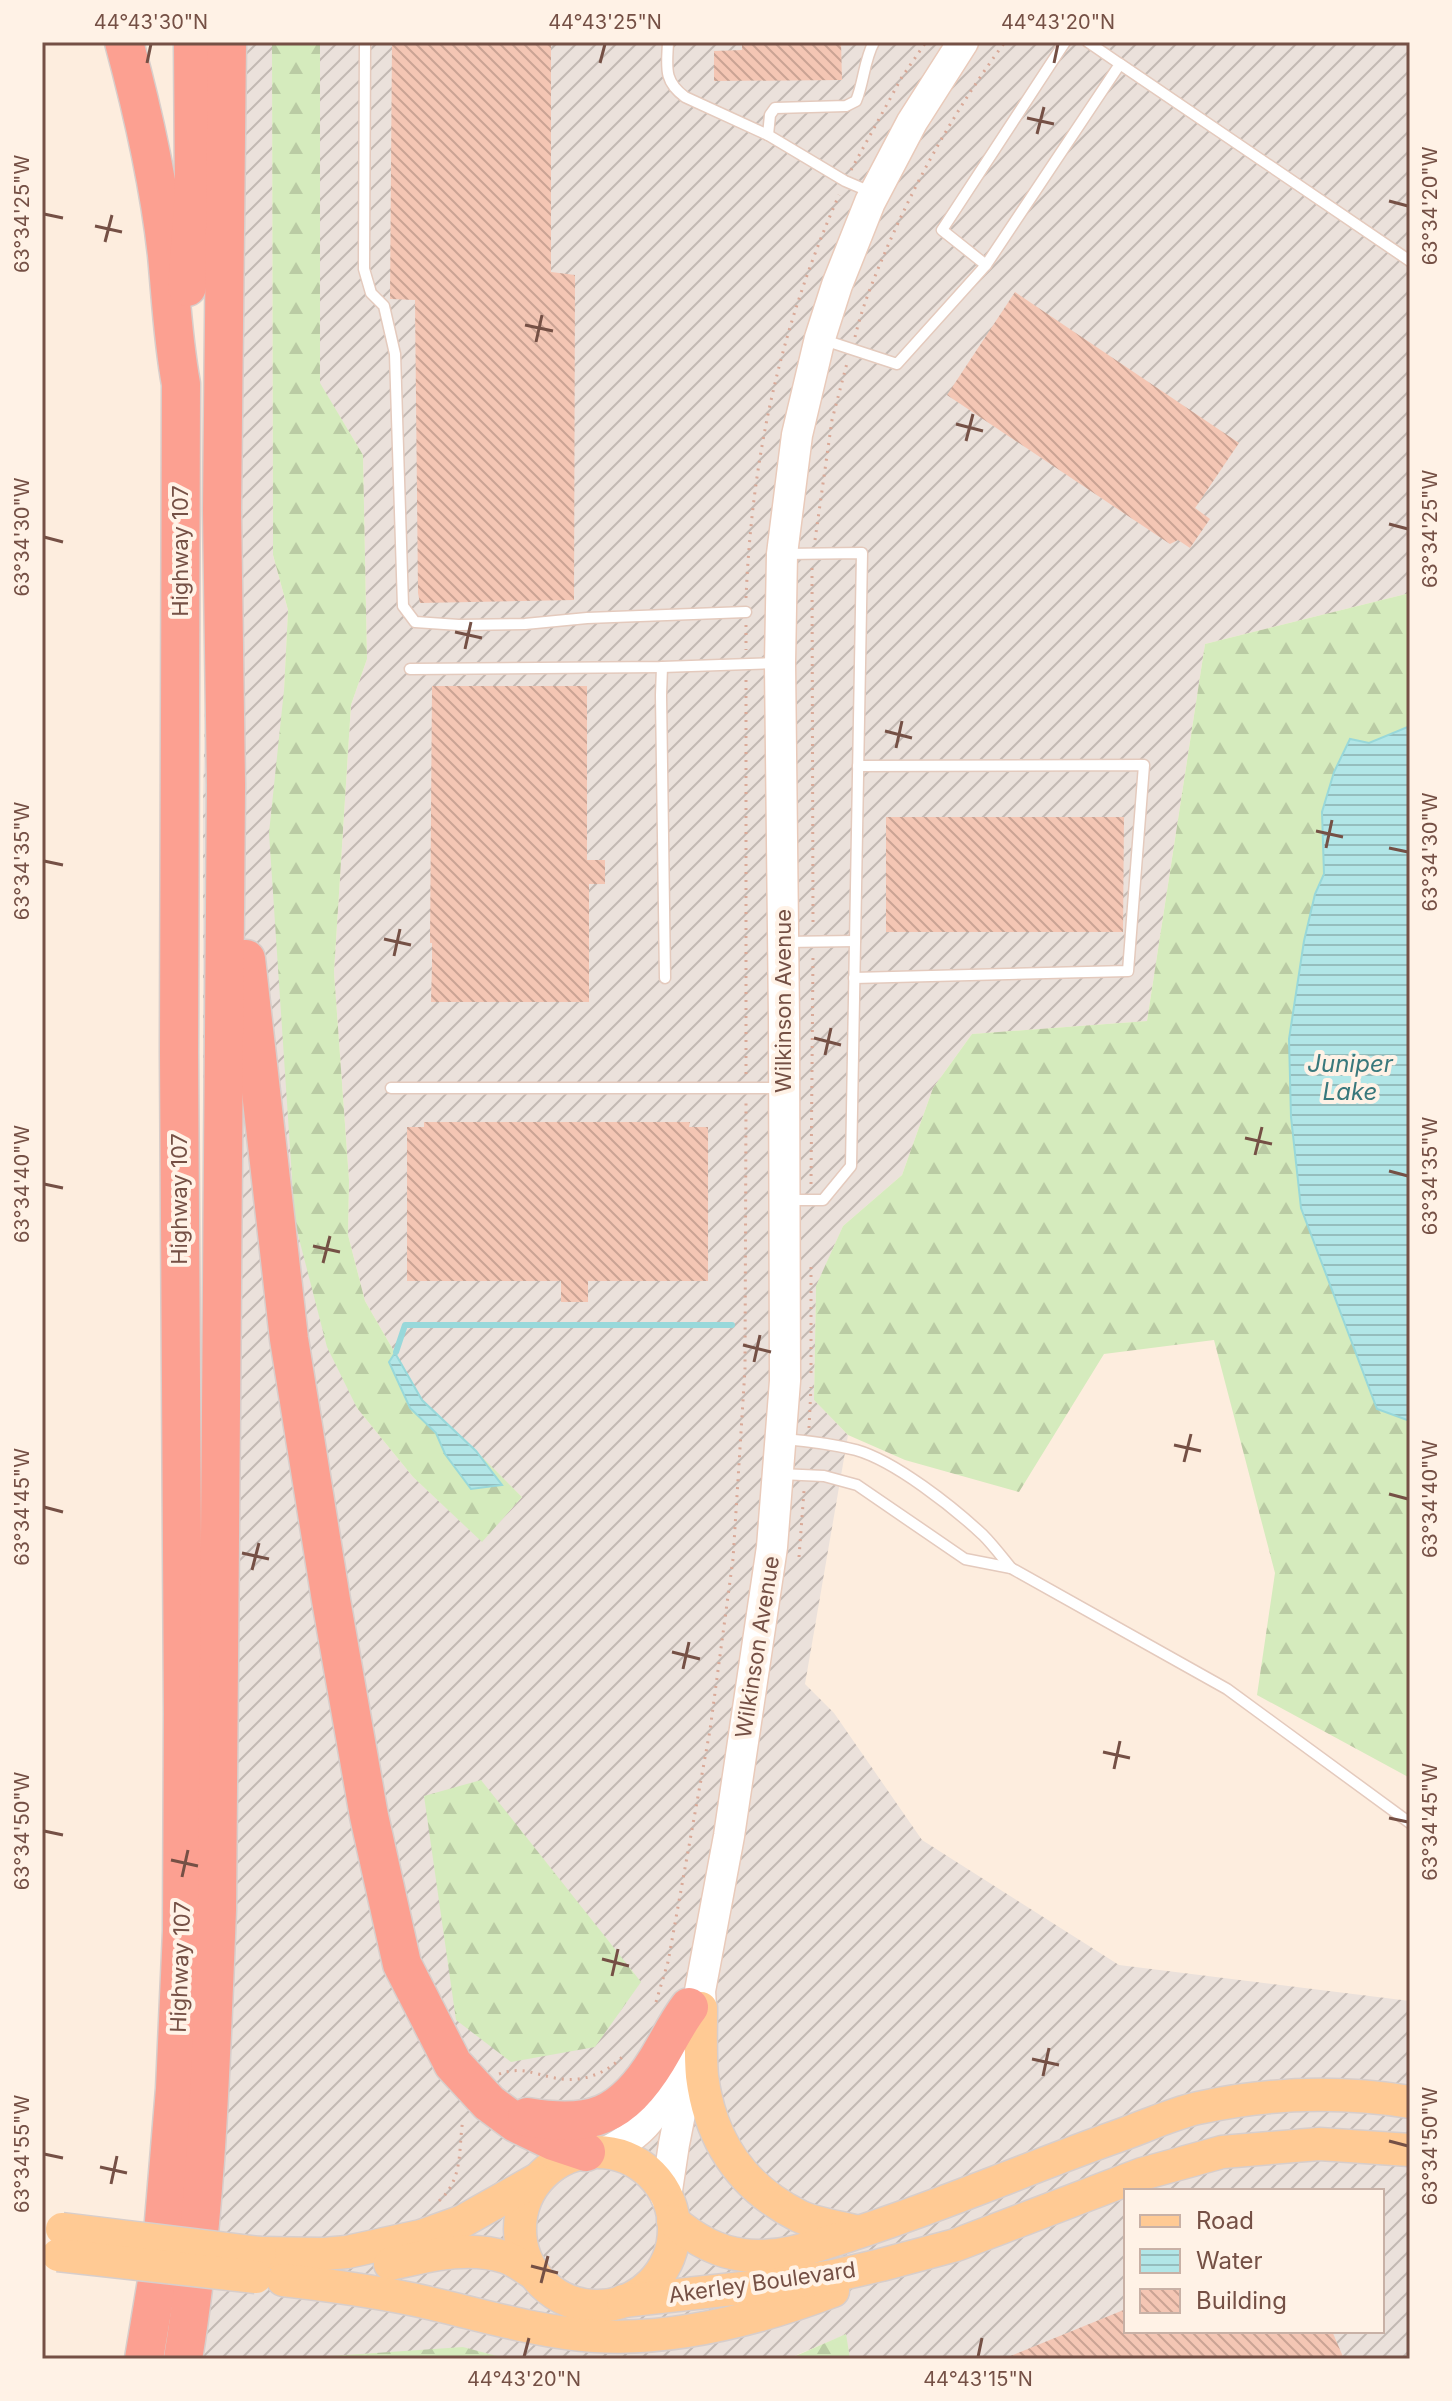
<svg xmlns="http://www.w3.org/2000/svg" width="1452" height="2401" font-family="Inter,sans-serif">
	<defs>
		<pattern id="industrial-furrows" width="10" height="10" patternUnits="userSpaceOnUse" patternTransform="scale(2)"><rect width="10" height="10" fill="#ebe1db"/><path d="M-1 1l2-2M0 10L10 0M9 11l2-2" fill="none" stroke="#c3b9b3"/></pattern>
		<pattern id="forest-firs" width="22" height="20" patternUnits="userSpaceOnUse" patternTransform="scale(2)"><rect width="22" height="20" fill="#d5ebbd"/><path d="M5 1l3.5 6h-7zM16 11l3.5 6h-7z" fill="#bacba4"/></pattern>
		<pattern id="water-rules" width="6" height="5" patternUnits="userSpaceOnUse" patternTransform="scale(2)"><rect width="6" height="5" fill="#b2e6e7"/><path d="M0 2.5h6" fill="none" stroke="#95bdbd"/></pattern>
		<pattern id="building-back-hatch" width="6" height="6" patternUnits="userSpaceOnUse" patternTransform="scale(2)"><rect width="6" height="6" fill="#f4c6b4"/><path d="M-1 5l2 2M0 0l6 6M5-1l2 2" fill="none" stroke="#caa394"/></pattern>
	</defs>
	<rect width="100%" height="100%" fill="#fdedde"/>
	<!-- industrial -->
	<path fill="url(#industrial-furrows)" fill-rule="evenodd" d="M218,42H272L273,555L288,610L284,690L357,1408L413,1477L482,1541L522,1497L422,1400L365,1301L348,1235L349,1180L334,972L351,705L367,659L363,455L320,384V42H1410V593L1205,644L1147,1021L972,1034L933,1088L902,1175L843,1226L816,1287L814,1400L848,1435L805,1684L834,1713L922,1840L1119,1965L1410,2001V2359H850L845,2335L787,2359H508L463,2348L287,2359H143L203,1506V803ZM1126,2191H1382V2331H1126Z"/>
	<!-- forest -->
	<g fill="url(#forest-firs)">
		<path d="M272,42H320V383L363,455L367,659L351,705L334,972L349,1180L348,1235L365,1301L395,1353L390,1362L410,1408L436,1433L445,1454L501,1485L476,1451L522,1497L482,1542L413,1477L357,1408L327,1347L295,1223L269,833L284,690L288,610L273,555Z"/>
		<path d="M1410,593V726L1369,743L1322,812L1324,874L1315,894L1304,941L1289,1039L1291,1117L1301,1208L1377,1409L1410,1421V1778L1257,1695L1275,1573L1214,1340L1104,1354L1019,1492L905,1460L848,1435L814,1400L816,1286L843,1226L902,1175L933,1088L972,1034L1147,1021L1205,644Z"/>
		<path d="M481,1780L641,1982L595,2047L511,2062L456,2020L424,1796Z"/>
		<path d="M846,2334L850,2359H787L791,2358Z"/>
		<path d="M463,2347L508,2359H287Z"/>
	</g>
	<!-- water -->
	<g fill="url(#water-rules)" stroke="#98d8da" stroke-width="2">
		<path d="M1410,726V1421L1377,1409L1301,1208L1291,1117L1289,1039L1304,941L1315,894L1324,874L1322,812L1334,772L1350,739L1369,743Z"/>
		<path d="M395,1353L422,1400L476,1451L502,1485L471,1489L445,1454L436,1433L410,1408L389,1362Z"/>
	</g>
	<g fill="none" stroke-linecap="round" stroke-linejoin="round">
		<!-- stream -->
		<path stroke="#98d8da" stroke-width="6" d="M396,1352L405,1325H732"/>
	</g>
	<!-- building -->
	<g fill="url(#building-back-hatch)">
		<path d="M392,42H551V272L575,275L574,600L420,603L418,593L415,300L390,299Z"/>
		<path d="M742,42H841L842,80L714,81V51L742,50Z"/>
		<path d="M1015,292L1239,443L1195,508L1210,519L1190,548L1178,540L1170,544L947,395Z"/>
		<path d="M432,686H587V860H605V884H589V1002H431L432,964V943H430Z"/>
		<path d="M886,817H1124L1123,932H886Z"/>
		<path d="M424,1122H690L689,1127H708V1281H588V1302H561V1281H407V1127H424Z"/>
		<path d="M1126,2309V2331H1332L1344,2359H1003Z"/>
	</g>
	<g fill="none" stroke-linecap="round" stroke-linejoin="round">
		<defs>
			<g id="lane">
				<path d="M365,42L364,269L371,293L384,306L395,354L403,606L415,622L459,625L525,624L587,618L746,612"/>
				<path d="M668,42C667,67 663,81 685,97L768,135L845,181L873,193"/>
				<path d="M1120,64L1410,261"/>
				<path d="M768,135L770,115L775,108L846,106L856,101C864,82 864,60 874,42"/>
				<path d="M986,265L942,230L1065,42"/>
				<path d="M824,340L897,364L986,265L1120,64L1088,42"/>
				<path d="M784,554L862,553L851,1166L823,1200H786"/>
				<path d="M662,667L661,695L665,978"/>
				<path d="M410,669L662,667L776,663"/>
				<path d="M785,942L855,941"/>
				<path d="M854,978L1128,971L1144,765L858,766"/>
				<path d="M391,1088H781"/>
				<path d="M784,1439C808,1441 832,1444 856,1450C895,1461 953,1507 983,1535C993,1545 1002,1557 1011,1568"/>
				<path d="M780,1474L824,1476L857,1485L965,1559L1011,1568L1227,1689L1410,1823"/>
			</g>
			<g id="secondary">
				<path d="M606,2152C652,2129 661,2107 675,2060"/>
				<path d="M666,2197L674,2144L701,2008L700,1991L729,1836L772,1547L785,1381L784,1020L780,663L782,554L797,435L820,338L837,285L870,202L912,122L963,42"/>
			</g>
			<g id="primary">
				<path d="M701,2008C701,2031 700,2054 702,2076C710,2140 741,2187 799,2216C816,2224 839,2227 858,2232"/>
				<circle cx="597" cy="2229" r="77"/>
				<path d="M673,2221C693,2238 716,2252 743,2255C782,2260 819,2245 856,2233C944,2205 1030,2167 1118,2136C1144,2127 1171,2114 1198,2108C1267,2093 1340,2091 1410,2102"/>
				<path d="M260,2253L324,2254L347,2252L421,2236L463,2221L536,2180"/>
				<path d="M390,2264C428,2256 467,2245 505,2257C515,2260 524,2268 533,2273"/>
				<path d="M283,2280C328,2285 372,2291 416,2300C476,2313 534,2332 595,2336C675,2341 759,2319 833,2291"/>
				<path d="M623,2301L789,2283L833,2276L881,2265L956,2245L1142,2174L1222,2152L1319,2144L1410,2150"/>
			</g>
			<g id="highway">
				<path d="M124,42C143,112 159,183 167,255C171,298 173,341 181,384L179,1052L183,1713L182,1931L175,2089L161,2257L144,2359"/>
				<path d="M187,287L194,191L193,42"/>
				<path d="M246,959L289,1339L331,1600L369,1816L402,1964L453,2064L489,2103L516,2123L553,2141L586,2152"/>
				<path d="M527,2117C591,2128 622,2117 657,2060C668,2042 676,2024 689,2007"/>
				<path d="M183,2359C207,2211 211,2060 217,1910L226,785L222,510L227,42"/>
			</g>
		</defs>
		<!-- lane casing -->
		<use href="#lane" stroke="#e4cabd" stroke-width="13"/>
		<!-- secondary casing -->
		<use href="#secondary" stroke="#e9caba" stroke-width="33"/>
		<!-- primary casing -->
		<use href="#primary" stroke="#d8cecb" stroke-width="35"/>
		<!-- highway casing -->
		<use href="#highway" stroke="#d8cecb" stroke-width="41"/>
		<!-- path -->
		<g stroke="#d9a998" stroke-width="3" stroke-dasharray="2 6" stroke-linecap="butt">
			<path d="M851,170L902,77L926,42"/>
			<path d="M855,337C862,307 874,278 886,250C918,176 957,107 1005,42"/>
			<path d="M815,540L832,420L847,363"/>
			<path d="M812,568L813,928"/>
			<path d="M746,598C752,453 781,327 839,195"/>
			<path d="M746,625V650"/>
			<path d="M746,1074V677"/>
			<path d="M811,1184L813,955"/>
			<path d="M811,1267V1376"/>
			<path d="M809,1428L811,1387"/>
			<path d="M799,1557L804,1491"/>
			<path d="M656,2002L668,1962L710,1730L733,1559L745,1369L746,1101"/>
			<path d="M499,2074C522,2066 533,2074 555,2078C580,2083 605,2075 623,2056"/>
			<path d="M439,2201C464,2178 458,2150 463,2119"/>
		</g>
		<!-- lane -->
		<use href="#lane" stroke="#fff" stroke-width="10"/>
		<!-- secondary -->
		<use href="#secondary" stroke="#fff" stroke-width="30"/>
		<!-- primary -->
		<use href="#primary" stroke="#ffca94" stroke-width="32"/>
		<!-- highway -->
		<use href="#highway" stroke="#fca091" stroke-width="38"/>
		<defs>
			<g id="primary-bridge">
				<path d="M62,2229L260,2253"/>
				<path d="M58,2255L256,2277"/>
			</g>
		</defs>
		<!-- primary-bridge casing -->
		<use href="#primary-bridge" stroke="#d8cecb" stroke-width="35" stroke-linecap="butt"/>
		<!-- primary-bridge -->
		<use href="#primary-bridge" stroke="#ffca94" stroke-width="32"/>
	</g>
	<!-- ticks -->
	<path fill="none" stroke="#755045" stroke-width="3" d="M147,63L151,44M600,63L605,44M1054,63L1058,44M1027,118L1054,124M1037,134L1044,107M1389,201L1408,206M44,214L63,218M95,226L122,232M105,242L112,215M525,325L553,331M536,342L542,315M956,424L983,431M966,441L973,414M1389,524L1408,529M44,537L63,542M455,632L482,638M465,649L471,622M885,731L912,738M896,748L902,721M1316,831L1343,837M1326,848L1332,820M1389,848L1408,852M44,861L63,865M384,939L411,945M394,956L400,929M814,1038L841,1045M825,1055L831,1028M1245,1138L1272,1144M1255,1155L1262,1127M1389,1171L1408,1176M44,1184L63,1188M313,1246L340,1252M323,1263L330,1236M743,1345L771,1352M754,1362L760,1335M1174,1445L1201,1451M1184,1462L1191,1434M1389,1494L1408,1499M44,1507L63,1512M242,1553L269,1559M252,1570L259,1543M672,1652L700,1659M683,1669L689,1642M1103,1752L1130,1758M1114,1769L1120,1741M1389,1818L1408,1822M44,1831L63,1835M171,1860L198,1866M182,1877L188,1850M602,1959L629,1966M612,1976L618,1949M1032,2059L1059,2065M1043,2076L1049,2048M1389,2141L1408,2146M44,2154L63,2158M100,2167L127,2173M111,2184L117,2156M531,2266L558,2273M541,2283L548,2256M524,2357L529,2338M978,2357L982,2338"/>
	<g text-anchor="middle" stroke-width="8" stroke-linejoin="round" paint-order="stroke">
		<!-- street labels -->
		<g font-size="22" fill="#755045" stroke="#fff2e6">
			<text transform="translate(180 551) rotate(-90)" y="8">Highway 107</text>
			<text transform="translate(783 1001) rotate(-90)" y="8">Wilkinson Avenue</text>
			<text transform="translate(179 1199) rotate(-90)" y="8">Highway 107</text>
			<text transform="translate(757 1647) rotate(-81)" y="8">Wilkinson Avenue</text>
			<text transform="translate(180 1967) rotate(-88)" y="8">Highway 107</text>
			<text transform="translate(762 2282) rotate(-8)" y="8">Akerley Boulevard</text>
		</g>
		<!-- water labels -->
		<g font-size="24" font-style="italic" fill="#39787c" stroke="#fff2e6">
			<text x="1350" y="1072">Juniper<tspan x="1350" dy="28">Lake</tspan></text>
		</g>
	</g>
	<!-- border -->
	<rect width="1452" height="2401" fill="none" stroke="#fff2e6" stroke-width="88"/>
	<!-- legend -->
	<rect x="1124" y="2189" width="260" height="144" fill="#fff2e6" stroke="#c8b1a6" stroke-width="2"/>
	<rect x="1140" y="2215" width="40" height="12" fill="#ffca94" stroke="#c8b1a6" stroke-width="2"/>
	<text x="1196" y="2229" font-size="24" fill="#755045">Road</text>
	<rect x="1140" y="2249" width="40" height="24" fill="url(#water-rules)" stroke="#c8b1a6" stroke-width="2"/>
	<text x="1196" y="2269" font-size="24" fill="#755045">Water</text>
	<rect x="1140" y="2289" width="40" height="24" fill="url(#building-back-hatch)" stroke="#c8b1a6" stroke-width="2"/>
	<text x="1196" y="2309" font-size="24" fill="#755045">Building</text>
	<rect x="44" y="44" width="1364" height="2313" fill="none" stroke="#755045" stroke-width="3"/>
	<g font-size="20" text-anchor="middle" fill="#755045">
		<text x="151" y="29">44°43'30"N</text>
		<text x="605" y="29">44°43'25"N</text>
		<text x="1058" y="29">44°43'20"N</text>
		<text transform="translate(1430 206) rotate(-90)" y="7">63°34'20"W</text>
		<text transform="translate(22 214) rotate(-90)" y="7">63°34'25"W</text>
		<text transform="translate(1430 529) rotate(-90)" y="7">63°34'25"W</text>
		<text transform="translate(22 537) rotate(-90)" y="7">63°34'30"W</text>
		<text transform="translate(1430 852) rotate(-90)" y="7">63°34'30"W</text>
		<text transform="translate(22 861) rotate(-90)" y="7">63°34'35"W</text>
		<text transform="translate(1430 1176) rotate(-90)" y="7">63°34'35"W</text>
		<text transform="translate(22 1184) rotate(-90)" y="7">63°34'40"W</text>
		<text transform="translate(1430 1499) rotate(-90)" y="7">63°34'40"W</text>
		<text transform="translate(22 1507) rotate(-90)" y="7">63°34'45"W</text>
		<text transform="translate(1430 1822) rotate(-90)" y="7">63°34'45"W</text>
		<text transform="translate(22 1831) rotate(-90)" y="7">63°34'50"W</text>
		<text transform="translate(1430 2146) rotate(-90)" y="7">63°34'50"W</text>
		<text transform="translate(22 2154) rotate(-90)" y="7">63°34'55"W</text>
		<text x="524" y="2386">44°43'20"N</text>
		<text x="978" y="2386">44°43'15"N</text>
	</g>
</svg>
